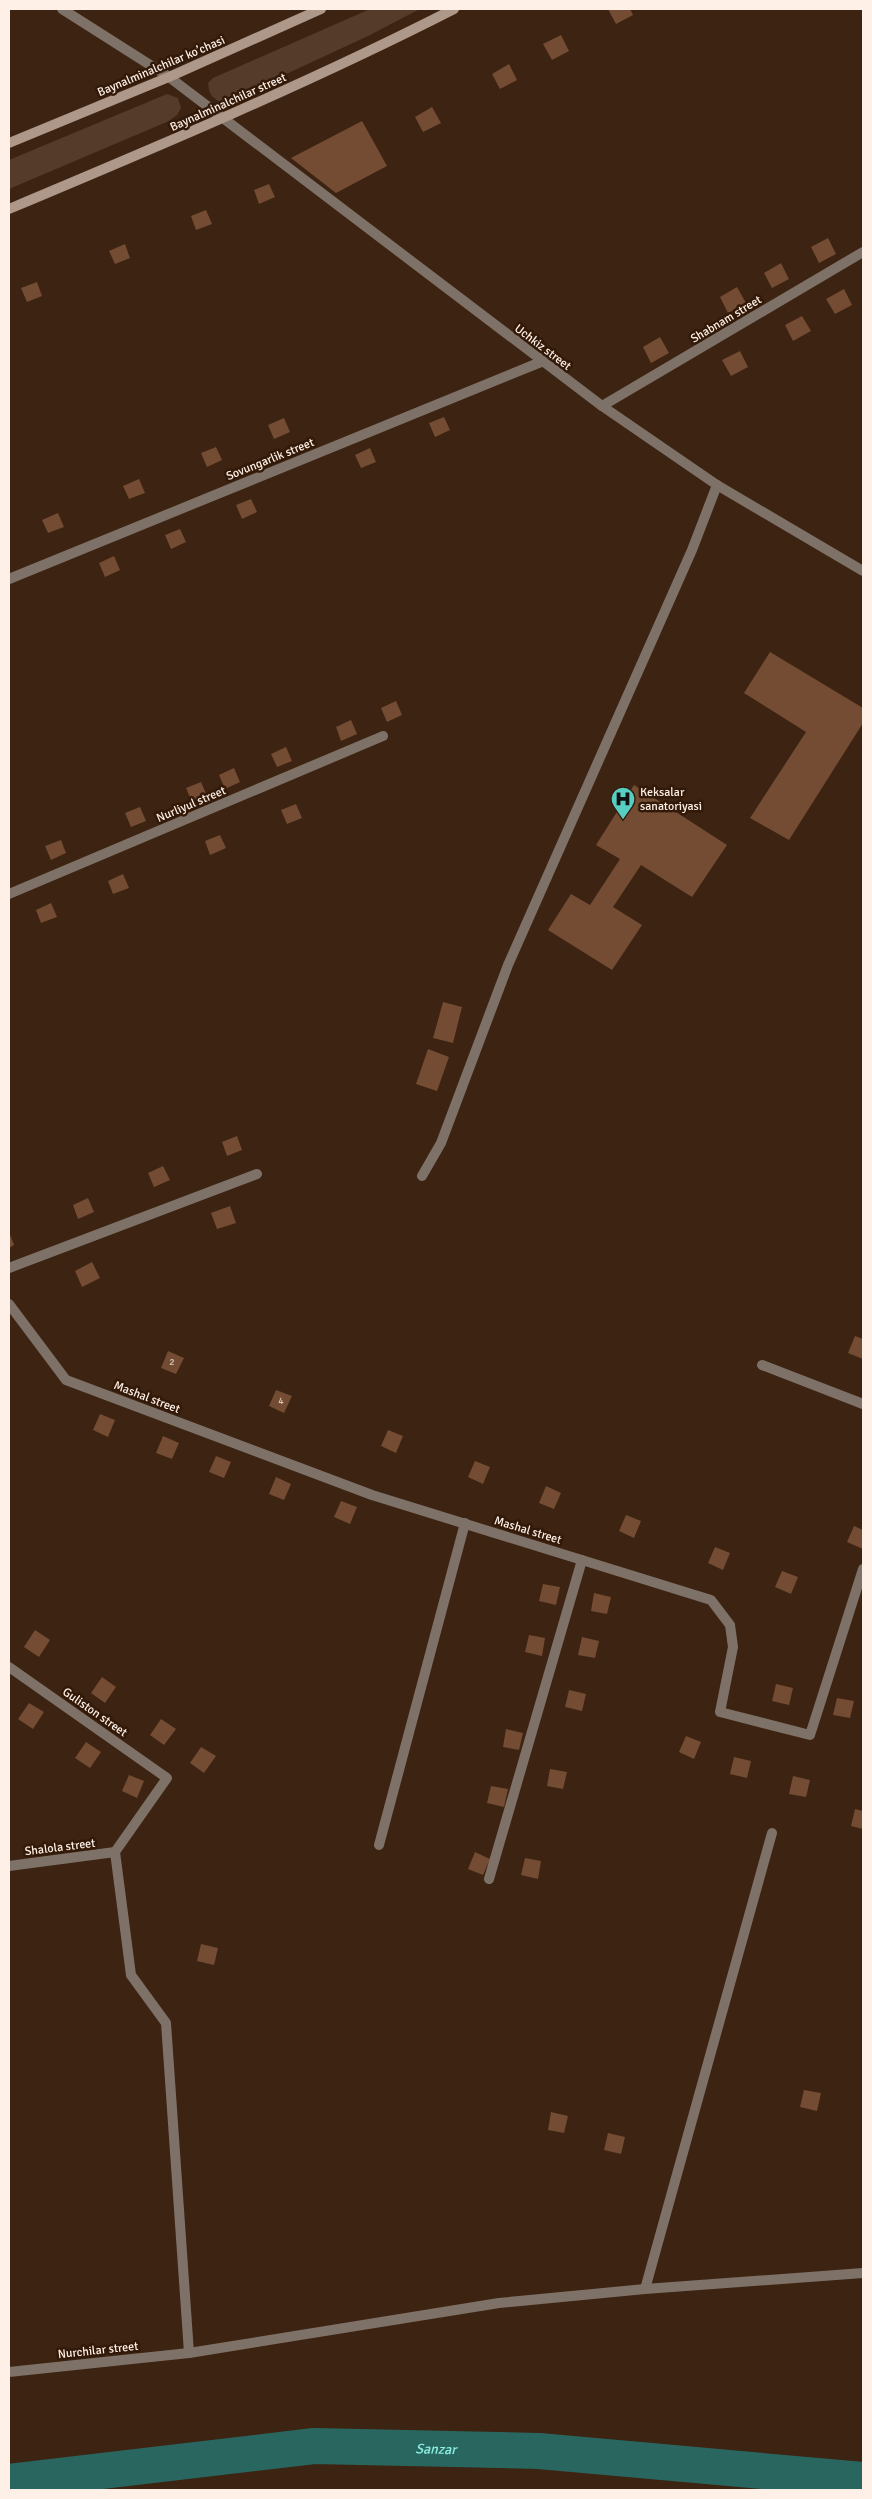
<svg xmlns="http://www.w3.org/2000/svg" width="872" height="2499" font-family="Signika,sans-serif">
	<rect width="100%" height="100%" fill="#3d2311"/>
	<!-- green -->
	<g fill="#553b2a">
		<path d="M370,9H420L368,36L224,103C212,99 209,95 208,83L213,78Z"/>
		<path d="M167,94L178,98L181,108L177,115L169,121L9,189V160Z"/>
	</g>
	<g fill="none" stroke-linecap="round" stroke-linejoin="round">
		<!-- river -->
		<path stroke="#28665f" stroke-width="36" id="s1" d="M9,2482L314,2446L539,2451L863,2480"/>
	</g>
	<!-- building -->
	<g fill="#734c33">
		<path d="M608,9H630L633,15L616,24Z"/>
		<path d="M561,35L569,51L552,60L543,44Z"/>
		<path d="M509,64L517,80L500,89L492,74Z"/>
		<path d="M432,107L441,123L423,132L415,117Z"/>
		<path d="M362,121L387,166L336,193L291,158Z"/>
		<path d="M269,184L275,197L259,204L254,190Z"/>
		<path d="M206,210L212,224L196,230L191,216Z"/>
		<path d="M828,238L836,254L819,263L811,247Z"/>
		<path d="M125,244L130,258L115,264L109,251Z"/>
		<path d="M781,263L789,279L772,288L764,273Z"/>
		<path d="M37,282L42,296L27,302L21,288Z"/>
		<path d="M737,287L746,303L728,313L720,297Z"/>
		<path d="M844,289L852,305L835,314L826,299Z"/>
		<path d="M802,316L811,331L793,341L785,325Z"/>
		<path d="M660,337L669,353L651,363L643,347Z"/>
		<path d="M740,351L748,367L731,376L722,360Z"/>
		<path d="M444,417L450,430L435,437L429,423Z"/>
		<path d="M284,418L290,432L274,439L268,425Z"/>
		<path d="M216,447L222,460L207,467L201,453Z"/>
		<path d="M370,448L376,462L361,468L355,455Z"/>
		<path d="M139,479L145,493L129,499L123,486Z"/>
		<path d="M251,499L257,512L242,519L236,505Z"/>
		<path d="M58,513L64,527L48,533L42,520Z"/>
		<path d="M180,529L186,542L171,549L165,535Z"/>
		<path d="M114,556L120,570L105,577L99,563Z"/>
		<path d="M770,652L863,708V723L789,840L750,818L806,732L744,693Z"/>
		<path d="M396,701L402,715L387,722L381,708Z"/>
		<path d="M351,720L357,734L341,741L336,727Z"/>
		<path d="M286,747L292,761L277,767L271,754Z"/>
		<path d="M234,768L240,782L225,789L219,775Z"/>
		<path d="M201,782L207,796L192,802L186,788Z"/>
		<path d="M634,785L727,845L692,897L641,865L613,907L642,925L612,970L548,930L571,894L590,905L620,859L596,845Z"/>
		<path d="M296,804L302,818L287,824L281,810Z"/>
		<path d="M140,807L146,821L131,827L125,813Z"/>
		<path d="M220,835L226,848L210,855L205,841Z"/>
		<path d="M61,840L66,853L51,860L45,846Z"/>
		<path d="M123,874L129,888L113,894L108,881Z"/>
		<path d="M51,903L57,917L41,923L36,910Z"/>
		<path d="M443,1002L462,1007L453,1043L433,1038Z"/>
		<path d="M428,1049L449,1057L437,1091L416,1084Z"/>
		<path d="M237,1136L242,1150L227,1156L222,1142Z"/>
		<path d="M163,1166L170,1180L154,1187L148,1173Z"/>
		<path d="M88,1198L94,1212L78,1219L73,1205Z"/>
		<path d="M230,1206L236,1223L217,1229L211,1213Z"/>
		<path d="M9,1232L14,1245L9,1248Z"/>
		<path d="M92,1262L100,1278L82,1287L75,1271Z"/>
		<path d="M855,1336L863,1339V1359L848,1353Z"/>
		<path d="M168,1351L184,1358L176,1374L161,1368Z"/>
		<path d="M276,1390L292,1396L284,1413L269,1406Z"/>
		<path d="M100,1414L115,1420L108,1437L93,1430Z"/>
		<path d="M388,1430L403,1436L396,1453L381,1446Z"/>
		<path d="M163,1436L179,1443L172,1459L156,1453Z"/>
		<path d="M216,1456L231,1462L224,1478L209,1472Z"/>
		<path d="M475,1461L490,1467L483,1484L468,1477Z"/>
		<path d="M276,1477L291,1484L284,1500L269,1494Z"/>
		<path d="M546,1486L561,1493L554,1509L539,1503Z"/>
		<path d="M341,1501L357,1507L350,1524L334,1517Z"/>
		<path d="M626,1515L641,1521L634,1538L619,1531Z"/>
		<path d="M854,1526L863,1530V1549L847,1542Z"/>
		<path d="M715,1547L730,1553L723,1570L708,1563Z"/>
		<path d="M782,1571L798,1577L791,1594L775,1587Z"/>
		<path d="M543,1584L560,1587L556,1605L539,1601Z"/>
		<path d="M594,1593L611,1597L607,1614L591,1611Z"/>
		<path d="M35,1630L50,1640L39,1657L24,1647Z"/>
		<path d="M529,1635L545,1638L542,1656L525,1652Z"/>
		<path d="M582,1637L599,1641L595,1658L578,1655Z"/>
		<path d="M102,1677L116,1687L105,1703L91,1693Z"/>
		<path d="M776,1684L793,1688L789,1705L772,1701Z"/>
		<path d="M569,1690L586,1694L582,1711L565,1707Z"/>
		<path d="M837,1698L854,1701L850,1718L833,1715Z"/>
		<path d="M29,1703L44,1712L33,1729L18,1719Z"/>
		<path d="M161,1719L176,1729L164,1745L150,1735Z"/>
		<path d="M506,1729L523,1733L519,1750L503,1747Z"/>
		<path d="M686,1736L701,1742L694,1759L679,1752Z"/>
		<path d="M86,1742L101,1752L90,1768L75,1758Z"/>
		<path d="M201,1747L216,1756L204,1773L190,1763Z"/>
		<path d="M734,1757L751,1761L747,1778L730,1774Z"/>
		<path d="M550,1769L567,1772L563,1789L547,1786Z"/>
		<path d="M129,1775L144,1781L137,1798L122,1791Z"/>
		<path d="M793,1776L810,1780L806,1797L789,1794Z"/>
		<path d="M491,1786L508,1789L504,1807L487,1803Z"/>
		<path d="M855,1809L863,1811V1829L851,1826Z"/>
		<path d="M475,1852L490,1859L483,1875L468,1869Z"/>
		<path d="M525,1858L541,1861L538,1879L521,1875Z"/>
		<path d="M201,1944L218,1948L214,1965L197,1961Z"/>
		<path d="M804,2090L821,2093L817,2111L800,2107Z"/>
		<path d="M551,2112L568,2116L564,2133L548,2130Z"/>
		<path d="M608,2133L625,2137L621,2154L604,2150Z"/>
	</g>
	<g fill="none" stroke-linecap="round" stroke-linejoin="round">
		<!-- service -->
		<path stroke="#7e7168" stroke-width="10" d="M422,1176L441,1143L508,965L692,550L717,485"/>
		<!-- minor -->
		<g stroke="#7e7168" stroke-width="10">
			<path d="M62,9L169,77L602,406L717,485L863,571"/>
			<path d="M602,406L863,252"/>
			<path d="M9,579L541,362"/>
			<path d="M9,894L383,736"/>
			<path d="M9,1268L257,1174"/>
			<path d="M9,1304L66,1380L372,1495L711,1600L730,1625L733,1647L720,1712L810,1735L863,1569"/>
			<path d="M762,1365L863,1404"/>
			<path d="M9,1667L167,1778L115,1852L131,1975L166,2023L189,2353"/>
			<path d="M379,1845L465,1523"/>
			<path d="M9,1866L115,1852"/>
			<path d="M489,1879L582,1560"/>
			<path d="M645,2289L772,1833"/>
			<path d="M9,2372L189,2353L499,2303L645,2289L863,2273"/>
		</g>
		<!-- secondary -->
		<g stroke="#ae988a" stroke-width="10">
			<path d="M9,143L169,77L321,9"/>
			<path d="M9,209C159,146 309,83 454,9"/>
		</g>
	</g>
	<!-- icons -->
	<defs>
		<symbol id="hospital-pin" viewBox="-11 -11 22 30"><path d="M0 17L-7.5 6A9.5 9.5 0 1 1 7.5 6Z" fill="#57cec2" stroke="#321908"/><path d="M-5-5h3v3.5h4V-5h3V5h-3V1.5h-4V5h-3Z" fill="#111"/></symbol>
	</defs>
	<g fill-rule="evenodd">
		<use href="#hospital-pin" x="609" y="785" width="28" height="38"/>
	</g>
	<g text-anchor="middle" stroke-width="5" stroke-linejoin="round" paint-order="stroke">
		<!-- number labels -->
		<g font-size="10" fill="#dbc7ba">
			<text x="172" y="1365">2</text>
			<text x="281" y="1404">4</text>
		</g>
		<!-- street labels -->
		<g font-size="12" fill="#fef0e7" stroke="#321908">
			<text transform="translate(161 66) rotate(-23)" y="4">Baynalminalchilar ko’chasi</text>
			<text transform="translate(228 102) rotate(-24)" y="4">Baynalminalchilar street</text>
			<text transform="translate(726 319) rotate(-31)" y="4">Shabnam street</text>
			<text transform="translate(543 347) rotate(37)" y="4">Uchkiz street</text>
			<text transform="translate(270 459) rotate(-22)" y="4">Sovungarlik street</text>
			<text transform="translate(191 804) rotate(-23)" y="4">Nurliyul street</text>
			<text transform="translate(147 1397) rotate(21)" y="4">Mashal street</text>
			<text transform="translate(528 1530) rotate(17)" y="4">Mashal street</text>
			<text transform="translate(95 1712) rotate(35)" y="4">Guliston street</text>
			<text transform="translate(60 1847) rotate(-7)" y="4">Shalola street</text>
			<text transform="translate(98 2350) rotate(-6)" y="4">Nurchilar street</text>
		</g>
		<!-- poi labels -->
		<g font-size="12" fill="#fef0e7" stroke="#321908" text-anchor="start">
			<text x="640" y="796">Keksalar<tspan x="640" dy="14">sanatoriyasi</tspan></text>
		</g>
		<!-- water labels -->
		<g font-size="14" font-style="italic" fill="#8defe3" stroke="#321908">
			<text dy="5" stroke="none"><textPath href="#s1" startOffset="429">Sanzar</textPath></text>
		</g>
	</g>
	<!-- border -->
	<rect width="872" height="2499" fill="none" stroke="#fef0e7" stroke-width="20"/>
</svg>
